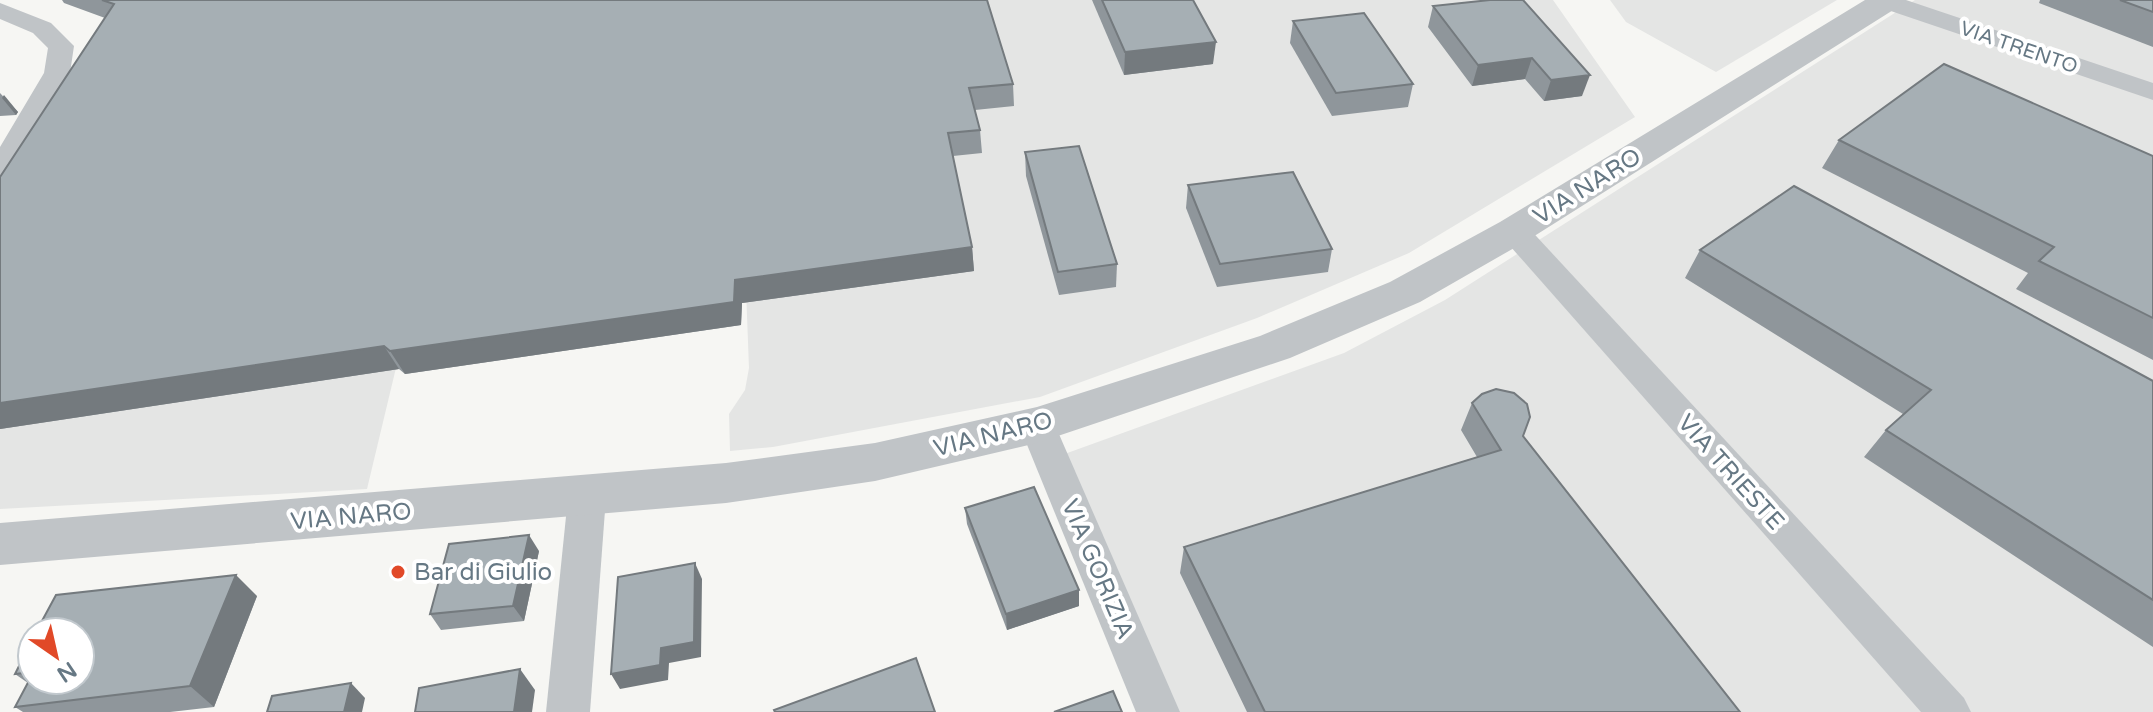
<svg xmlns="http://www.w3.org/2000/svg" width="2153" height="712" font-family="'Varela Round',sans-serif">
	<rect width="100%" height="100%" fill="#f6f6f3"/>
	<!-- built -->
	<g fill="#e4e5e4">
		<path d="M484,0L367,489L0,509V210Z"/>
		<path d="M735,0H1553L1635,117L1409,253L1257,318L1040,397L773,447L730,451L729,414L745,390L749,368Z"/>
		<path d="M1610,0H1837L1716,72L1626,22Z"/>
		<path d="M1915,0H2153V712H1166L1059,456L1344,353L1445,300Z"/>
	</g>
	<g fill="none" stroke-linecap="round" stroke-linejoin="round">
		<!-- minor -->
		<g fill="#c0c4c7" fill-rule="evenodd">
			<path d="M1874,0H1906L2153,83V100L1876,6Z"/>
			<path d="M0,3L51,23L74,46L70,73L14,171L10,177L0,180V147L44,73L48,48L33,33L0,19Z"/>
			<path d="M1514,221L1525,224L1964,698L1971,712H1921L1503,238L1499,231L1503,224Z"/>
			<path d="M1037,411L1050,415L1055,425L1180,712H1136L1019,425L1024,415Z"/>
			<path d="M587,482L600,486L606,497L590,712H546L568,497L574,486Z"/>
		</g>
		<!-- tertiary -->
		<path fill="#c0c4c7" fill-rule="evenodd" d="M1865,0H1903L1898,7L1528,240L1420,302L1290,358L1037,443L875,481L726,503L0,565V523L726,463L875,443L1037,407L1260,336L1390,282L1500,222Z"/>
	</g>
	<!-- wall -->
	<g fill="#8f969b">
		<path d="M62,0H987L1013,84L1014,106L975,110L980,130L982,153L953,156L972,247L974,271L742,303L741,325L405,374L399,369L0,429V177L105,18L64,3Z"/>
		<path d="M1092,0H1193L1213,64L1124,75Z"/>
		<path d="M1490,0L1582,96L1544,101L1525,79L1472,86L1428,27L1433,6Z"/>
		<path d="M2040,0H2153V47L2039,3Z"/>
		<path d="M1293,21L1413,84L1408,107L1332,116L1290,43Z"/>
		<path d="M0,93L18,112L16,115L0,116Z"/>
		<path d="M1839,140L2153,156V360L2016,289L2028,273L1822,168Z"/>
		<path d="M1025,152L1117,264L1116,287L1059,295L1026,176Z"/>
		<path d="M1188,185L1332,249L1328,272L1217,287L1186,208Z"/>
		<path d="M1700,250L2153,381V647L1864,457L1886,430L1903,414L1685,278Z"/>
		<path d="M1472,403L1523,436L1740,712H1247L1180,573L1184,547L1477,457L1461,430Z"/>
		<path d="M965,508L1079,606L1007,630L967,524Z"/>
		<path d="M539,551L524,621L441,630L430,614Z"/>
		<path d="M257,596L214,707L170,712H23L15,707L28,683L15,674L32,640V680Z"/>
	</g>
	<!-- shaded-wall -->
	<g fill="#747a7e">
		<path d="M1216,42L1213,64L1124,75L1125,52Z"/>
		<path d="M1532,58L1525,79L1472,86L1478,65Z"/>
		<path d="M1590,75L1582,96L1544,101L1551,80Z"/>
		<path d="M4,95L18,112L16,115L2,98Z"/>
		<path d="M972,247L974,271L742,303L741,325L405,374L390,351L735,280Z"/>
		<path d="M384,346L399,369L0,429V403Z"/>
		<path d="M529,535L539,551L524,621L513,606Z"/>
		<path d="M695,563L702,579L701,657L669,663L668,680L620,689L611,674L661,648Z"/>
		<path d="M236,575L257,596L214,707L190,686Z"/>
		<path d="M1079,590V606L1007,630L1006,614Z"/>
		<path d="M520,669L535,690L532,712H514Z"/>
		<path d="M351,683L365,698L362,712H344Z"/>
	</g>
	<!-- building -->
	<g fill="#a6afb4" stroke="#747a7e" stroke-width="2">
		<path d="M102,0H987L1013,84L969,88L980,130L948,133L972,247L735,280L734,302L390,351L384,346L0,403V177L114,4Z"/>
		<path d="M1102,0H1193L1216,42L1125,52Z"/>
		<path d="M1490,0H1523L1590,75L1551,80L1532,58L1478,65L1433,6Z"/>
		<path d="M2120,0H2153V12Z"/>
		<path d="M1364,13L1413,84L1336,93L1293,21Z"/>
		<path d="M1944,64L2153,156V318L2039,261L2054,247L1839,140Z"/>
		<path d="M1079,146L1117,264L1058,272L1025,152Z"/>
		<path d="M1293,172L1332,249L1220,264L1188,185Z"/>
		<path d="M1794,186L2153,381V600L1886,430L1931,390L1700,250Z"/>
		<path d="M1496,389L1514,393L1527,404L1530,417L1523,436L1740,712H1265L1184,547L1501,450L1472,403L1482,394Z"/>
		<path d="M1034,487L1079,590L1006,614L965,508Z"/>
		<path d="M529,535L513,606L430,614L449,544Z"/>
		<path d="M695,563L694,642L661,648L660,665L611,674L618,577Z"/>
		<path d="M236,575L190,686L15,707L32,675V680H80V632H36L56,595Z"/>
		<path d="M32,640V672L15,674Z"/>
		<path d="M916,658L935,712H775L774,710Z"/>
		<path d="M520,669L514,712H415L419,688Z"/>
		<path d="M351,683L344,712H267L272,696Z"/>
		<path d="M1113,691L1122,712H1054Z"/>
	</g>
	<!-- markers -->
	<circle fill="#e14928" stroke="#fff" stroke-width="3" cx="398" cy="572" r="8"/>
	<g text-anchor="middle" stroke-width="8" stroke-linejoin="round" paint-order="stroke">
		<!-- far-street labels -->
		<g font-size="20" fill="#667884" stroke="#fff">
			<text transform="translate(2019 47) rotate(19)" y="7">VIA TRENTO</text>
		</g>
		<!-- street labels -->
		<g font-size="24" fill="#667884" stroke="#fff">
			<text transform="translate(1587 186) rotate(-32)" y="8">VIA NARO</text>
			<text transform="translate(993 434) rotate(-14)" y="8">VIA NARO</text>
			<text transform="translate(1731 472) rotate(48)" y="8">VIA TRIESTE</text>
			<text transform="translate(351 516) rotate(-5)" y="8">VIA NARO</text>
			<text transform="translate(1098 569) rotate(67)" y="8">VIA GORIZIA</text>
		</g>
		<!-- poi labels -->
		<g font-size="24" fill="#667884" stroke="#fff" text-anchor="start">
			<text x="414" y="580">Bar di Giulio</text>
		</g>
	</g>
	<!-- north arrow -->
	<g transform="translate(56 656) rotate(146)"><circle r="38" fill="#ffffff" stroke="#c2c9ce" stroke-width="2"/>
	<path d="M0-6L14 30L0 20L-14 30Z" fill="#e14928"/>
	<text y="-12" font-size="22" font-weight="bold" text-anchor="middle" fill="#667884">N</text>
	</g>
</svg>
